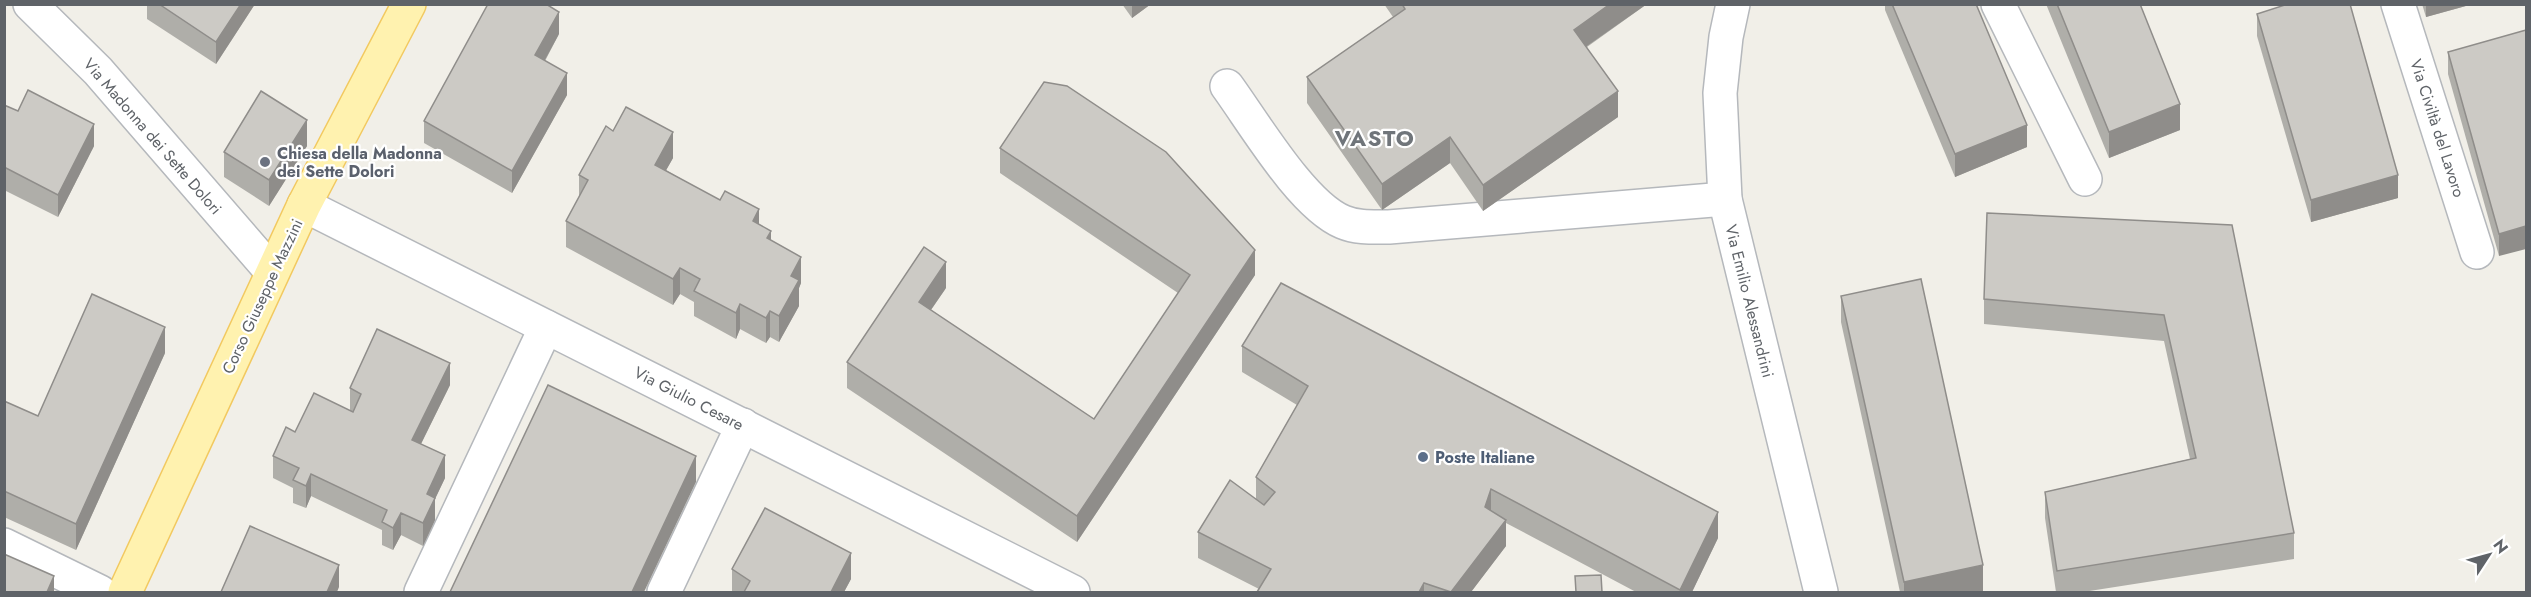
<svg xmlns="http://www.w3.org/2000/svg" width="2531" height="597" font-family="Jost,sans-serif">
	<rect width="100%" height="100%" fill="#f1efe8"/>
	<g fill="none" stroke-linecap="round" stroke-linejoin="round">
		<defs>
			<g id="minor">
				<path d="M30,4L98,71L272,272"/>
				<path d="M1733,4L1726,37L1720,93L1725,199L1821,592"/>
				<path d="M1998,4L2085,179"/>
				<path d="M2398,4L2477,252"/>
				<path d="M1227,86C1254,123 1302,205 1343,222C1357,228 1373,227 1389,227L1725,199"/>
				<path d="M304,205L1073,592"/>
				<path d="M4,545L100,592"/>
				<path d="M421,592L546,327"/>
				<path d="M664,592L743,425"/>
			</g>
			<path id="major" d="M125,592L304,205L409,4"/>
		</defs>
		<!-- minor casing -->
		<use href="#minor" stroke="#b5b8bc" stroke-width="36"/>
		<!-- major casing -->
		<use href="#major" stroke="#f2c960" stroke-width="36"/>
		<!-- minor -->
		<use href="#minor" stroke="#fff" stroke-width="33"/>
		<!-- major -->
		<use href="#major" stroke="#fff2af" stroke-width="33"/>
	</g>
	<!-- wall -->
	<g fill="#afaea9">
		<path d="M147,4H255L216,64L147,19Z"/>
		<path d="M1122,4H1151L1132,18Z"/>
		<path d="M1384,4H1647L1587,47L1618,117L1483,211L1450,163L1382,210L1307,103V77L1393,17Z"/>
		<path d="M1885,4H1976L2027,147L1955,177L1885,10Z"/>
		<path d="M2046,4H2140L2180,130L2109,158Z"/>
		<path d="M2422,4H2473L2426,17Z"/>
		<path d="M2257,14L2398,198L2311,222L2257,36Z"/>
		<path d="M2526,30L2499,256L2448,74V52Z"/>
		<path d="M559,34L545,61L567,95L512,193L424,143V121Z"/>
		<path d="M4,105L94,146L58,217L4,190Z"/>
		<path d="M613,131L673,158L666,170L759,225L801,283L799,288V306L779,342L770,337L766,343L740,329L736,339L694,316V302L680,294L673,305L566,247V221L579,198V175Z"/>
		<path d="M307,146L269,206L224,177V152Z"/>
		<path d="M1000,148L1255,275L1077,542L847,388V362L946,288L931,310L1094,419L1178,293L1000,173Z"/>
		<path d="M2232,225L2294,533V559L2083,592H2056L2045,518V492L2190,459L2164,341L1984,324V299Z"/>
		<path d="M1841,296L1983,591L1975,592H1900L1841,322Z"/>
		<path d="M1242,346L1718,538L1692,592H1636L1506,523V546L1471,592H1257L1259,589L1198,558V532L1256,499V477L1297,405L1242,372Z"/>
		<path d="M165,353L76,550L4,517V401L38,416Z"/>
		<path d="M450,385L421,444L445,478L435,499V520L423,546L401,535L393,550L382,545V530L311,496L306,508L293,503V488L273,478V456L295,432L350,410V388Z"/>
		<path d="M732,569L851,579L844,592H732Z"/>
	</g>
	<!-- shaded-wall -->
	<g fill="#8f8d8a">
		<path d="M241,4H255L216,64V42Z"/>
		<path d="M1132,4H1151L1132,18Z"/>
		<path d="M1610,4H1647L1574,55V30Z"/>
		<path d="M2426,4H2473L2426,17Z"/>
		<path d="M559,12V34L535,78V55Z"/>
		<path d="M567,73V95L512,193V171Z"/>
		<path d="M1618,91V117L1483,211V185Z"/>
		<path d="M2180,104V130L2109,158V132Z"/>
		<path d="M307,120V146L269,206V180Z"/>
		<path d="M94,124V146L58,217V195Z"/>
		<path d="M2027,125V147L1955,177V154Z"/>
		<path d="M673,132V158L655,190V165Z"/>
		<path d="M1450,137V163L1382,210V184Z"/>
		<path d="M2398,175V198L2311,222V200Z"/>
		<path d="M759,209V235L753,221Z"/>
		<path d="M2526,226V249L2499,256V234Z"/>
		<path d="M771,231V257L767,238Z"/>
		<path d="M1255,250V275L1077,542V516Z"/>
		<path d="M801,257V283L799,288V306L779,342V316L791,276Z"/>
		<path d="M946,262V288L919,327V302Z"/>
		<path d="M680,268V294L673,305V279Z"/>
		<path d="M740,304V329L736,339V313Z"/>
		<path d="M770,311V337L766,343V318Z"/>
		<path d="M165,327V353L76,550V524Z"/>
		<path d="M450,363V385L412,462V440Z"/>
		<path d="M445,455V478L435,499V520L423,546V523L427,494Z"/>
		<path d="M696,456V482L644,592H632Z"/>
		<path d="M311,474V496L306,508V486Z"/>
		<path d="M1491,489V515L1485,507Z"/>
		<path d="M1718,512V538L1692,592H1680V590Z"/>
		<path d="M401,513V535L393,550V528Z"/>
		<path d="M1506,520V546L1471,592H1451Z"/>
		<path d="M851,553V579L844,592H831Z"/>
		<path d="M339,565V587L337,592H327Z"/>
		<path d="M1983,565V591L1975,592H1904V582Z"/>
		<path d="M54,576V592H47Z"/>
		<path d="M1424,583V592H1419Z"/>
	</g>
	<!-- building -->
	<g fill="#cccac5" stroke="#8f8d8a" stroke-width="1.5">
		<path d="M159,4H241L216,42Z"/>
		<path d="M488,4H546L559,12L535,55L567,73L512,171L424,121Z"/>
		<path d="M1402,4H1610L1574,30L1618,91L1483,185L1450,137L1382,184L1307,77L1405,9Z"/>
		<path d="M1892,4H1976L2027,125L1955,154Z"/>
		<path d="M2057,4H2140L2180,104L2109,132Z"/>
		<path d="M2288,4H2350L2398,175L2311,200L2257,14Z"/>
		<path d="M2526,30V226L2499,234L2448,52Z"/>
		<path d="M1044,82L1067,86L1166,152L1255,250L1077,516L847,362L924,247L946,262L919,302L1094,419L1190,275L1000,148Z"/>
		<path d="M28,90L94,124L58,195L4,167V105L18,111Z"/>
		<path d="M261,91L307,120L269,180L224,152Z"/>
		<path d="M626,107L673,132L655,165L720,200L725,191L759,209L753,221L771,231L767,238L801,257L791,276L799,280L779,316L770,311L766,318L740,304L736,313L694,291L700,279L680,268L673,279L566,221L588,180L579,175L606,126L613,131Z"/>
		<path d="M1987,213L2232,225L2294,533L2057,571L2045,492L2196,458L2164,315L1984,299Z"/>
		<path d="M1921,279L1983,565L1904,582L1841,296Z"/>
		<path d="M1281,283L1718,512L1680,590L1491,489L1485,507L1506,520L1451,592L1424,583L1419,592H1257L1271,569L1198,532L1230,480L1264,505L1275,492L1256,477L1308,386L1242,346Z"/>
		<path d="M92,294L165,327L76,524L4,491V401L38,416Z"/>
		<path d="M377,329L450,363L412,440L445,455L427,494L435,498L423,523L401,513L393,528L382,522L387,510L311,474L306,486L293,480L299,468L273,456L286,427L295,432L314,393L353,412L361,394L350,388Z"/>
		<path d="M548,385L696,456L632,592H450Z"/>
		<path d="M765,508L851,553L831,592H744L750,581L732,569Z"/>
		<path d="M250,526L339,565L327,592H221Z"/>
		<path d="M4,554L54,576L47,592H4Z"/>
		<path d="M1601,575L1602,592H1576L1575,576Z"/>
	</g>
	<!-- markers -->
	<circle fill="#6b7280" stroke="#fff" stroke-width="2" cx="265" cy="162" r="6"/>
	<circle fill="#5c6f8a" stroke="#fff" stroke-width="2" cx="1423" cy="457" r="6"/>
	<g text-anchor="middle" stroke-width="4.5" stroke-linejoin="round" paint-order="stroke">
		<!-- street labels -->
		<g font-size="16" fill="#5f6368" stroke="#fff">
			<text transform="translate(2438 128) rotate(72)" y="6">Via Civiltà del Lavoro</text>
			<text transform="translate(153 136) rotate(49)" y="6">Via Madonna dei Sette Dolori</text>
			<text transform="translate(262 296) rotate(-65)" y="6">Corso Giuseppe Mazzini</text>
			<text transform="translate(1750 301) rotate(76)" y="6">Via Emilio Alessandrini</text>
			<text transform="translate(689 398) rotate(27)" y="6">Via Giulio Cesare</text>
		</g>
		<!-- worship labels -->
		<g font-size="16" font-weight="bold" fill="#5b616d" stroke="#fff" text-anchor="start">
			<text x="277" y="159">Chiesa della Madonna<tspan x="277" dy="18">dei Sette Dolori</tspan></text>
		</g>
		<!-- service labels -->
		<g font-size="16" font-weight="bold" fill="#4e5e75" stroke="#fff" text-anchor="start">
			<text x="1435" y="463">Poste Italiane</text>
		</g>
		<!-- district labels -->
		<g font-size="22" font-weight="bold" letter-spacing="1.5" fill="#70757a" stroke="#fff">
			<text x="1375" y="146">VASTO</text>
		</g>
	</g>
	<!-- border -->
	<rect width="2531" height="597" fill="none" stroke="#5f6368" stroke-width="12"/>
	<!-- north arrow -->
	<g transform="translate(2489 555) rotate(54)" stroke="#ffffff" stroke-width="4.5" paint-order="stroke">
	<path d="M0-4.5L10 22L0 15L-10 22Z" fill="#5f6368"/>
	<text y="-9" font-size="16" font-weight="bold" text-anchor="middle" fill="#5f6368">N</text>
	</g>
</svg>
